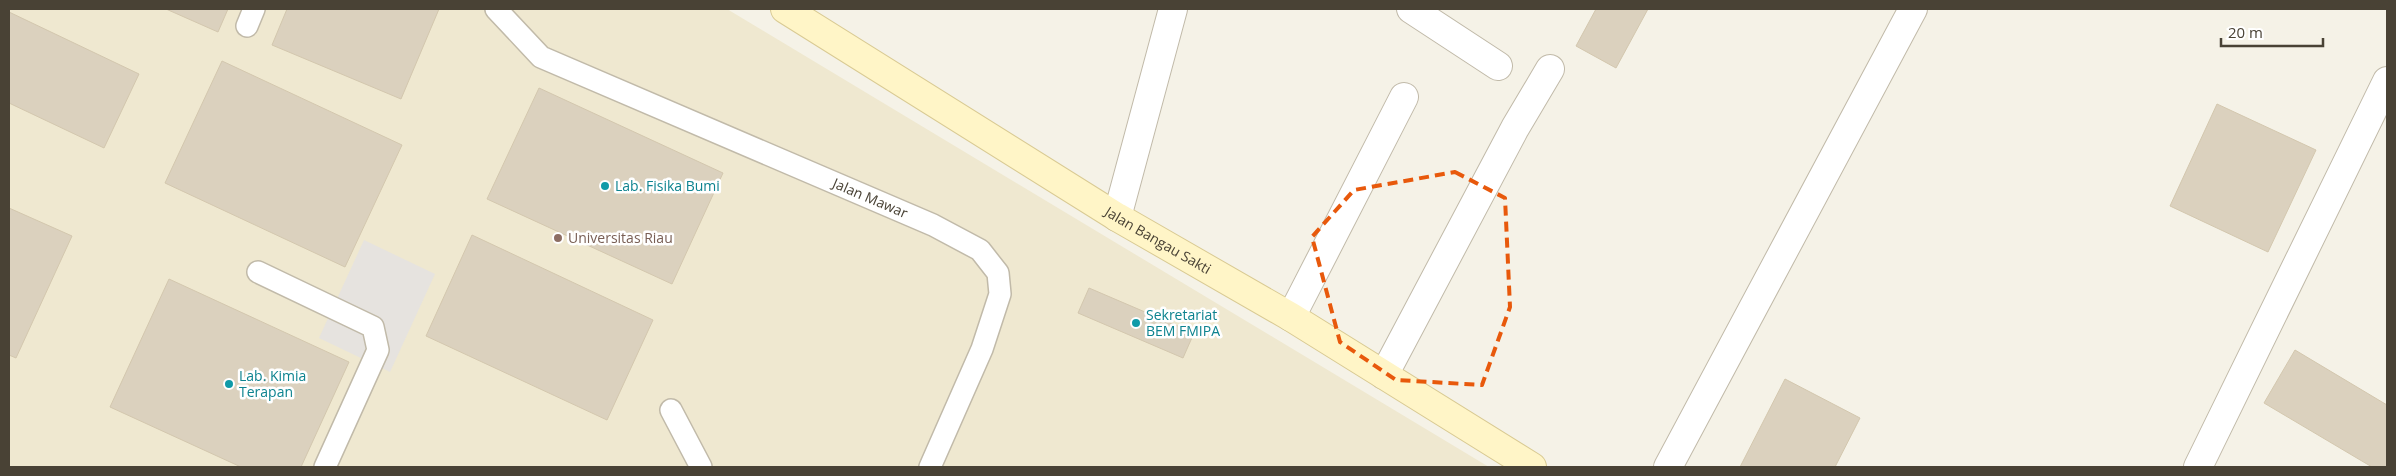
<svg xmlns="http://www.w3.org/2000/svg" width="2396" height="476" font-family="'Open Sans',sans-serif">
	<rect width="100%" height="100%" fill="#f5f2e7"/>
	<!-- education -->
	<path fill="#efe8d0" d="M9,9H727L1489,467H9Z"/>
	<!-- parking -->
	<path fill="#e6e3df" d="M364,240L435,274L390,372L319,338Z"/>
	<!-- building -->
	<g fill="#dbd1be" stroke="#d3c7ae">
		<path d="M166,9H228L218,32Z"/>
		<path d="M287,9H439L401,99L272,45Z"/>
		<path d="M1596,9H1648L1616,68L1576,46Z"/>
		<path d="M9,12L139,74L104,148L9,103Z"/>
		<path d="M222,61L402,145L345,267L165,183Z"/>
		<path d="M539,88L723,173L672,284L487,199Z"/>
		<path d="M2217,104L2316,150L2268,252L2170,206Z"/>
		<path d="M9,208L72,236L16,358L9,355Z"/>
		<path d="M472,235L653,320L607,420L426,336Z"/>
		<path d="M169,279L349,362L301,467H241L110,407Z"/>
		<path d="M1089,288L1194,333L1183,358L1078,313Z"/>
		<path d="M2295,350L2387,405V467H2372L2264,403Z"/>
		<path d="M1785,379L1860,418L1835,467H1740Z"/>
	</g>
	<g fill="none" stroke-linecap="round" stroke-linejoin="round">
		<defs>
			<g id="lane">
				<path id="s1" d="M496,9L541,57L933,225L980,250L998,273L1000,294L982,349L930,467"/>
				<path d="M247,26L254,9"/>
				<path d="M258,272L373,327L378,350L325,467"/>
				<path d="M671,410L701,467"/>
			</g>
			<g id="street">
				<path d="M1411,9L1498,66"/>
				<path d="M1117,217L1173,9"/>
				<path d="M1291,317L1404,97"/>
				<path d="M1384,375L1515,128L1550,69"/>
				<path d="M1668,467L1913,9"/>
				<path d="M2198,467L2387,81"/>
			</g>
			<g id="secondary">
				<path id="s2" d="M785,9L1117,217L1291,317L1532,467"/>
			</g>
		</defs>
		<!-- lane casing -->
		<use href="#lane" stroke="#c1baa9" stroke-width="24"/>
		<!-- street casing -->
		<use href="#street" stroke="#c1baa9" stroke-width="30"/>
		<!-- secondary casing -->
		<use href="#secondary" stroke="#d9ca93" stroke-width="30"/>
		<!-- lane -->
		<use href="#lane" stroke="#fff" stroke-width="21"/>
		<!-- street -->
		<use href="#street" stroke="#fff" stroke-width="28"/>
		<!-- secondary -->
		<use href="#secondary" stroke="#fff5c7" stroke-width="28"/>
	</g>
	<!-- marked area -->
	<path fill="none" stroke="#e8590c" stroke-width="4" stroke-dasharray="10 6" stroke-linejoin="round" d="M1455,172L1505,198L1510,307L1482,385L1396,380L1340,342L1312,237L1354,190Z"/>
	<!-- markers -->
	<g fill="#0f9aa8" stroke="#fff" stroke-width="2">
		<circle cx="605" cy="186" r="5"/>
		<circle cx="1136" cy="323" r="5"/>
		<circle cx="229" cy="384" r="5"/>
	</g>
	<circle fill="#8d6e63" stroke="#fff" stroke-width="2" cx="558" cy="238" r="5"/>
	<g text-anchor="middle" stroke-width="5" stroke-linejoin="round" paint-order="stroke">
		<!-- culture labels -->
		<g font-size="14" fill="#0d838f" stroke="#fff" text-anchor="start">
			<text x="615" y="191">Lab. Fisika Bumi</text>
			<text x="1146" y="320">Sekretariat<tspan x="1146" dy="16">BEM FMIPA</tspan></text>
			<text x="239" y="381">Lab. Kimia<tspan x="239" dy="16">Terapan</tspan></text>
		</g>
		<!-- street labels -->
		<g font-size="14" fill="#494235" stroke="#fff">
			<text dy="5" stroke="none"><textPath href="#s1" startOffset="424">Jalan Mawar</textPath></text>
			<text dy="5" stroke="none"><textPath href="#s2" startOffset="439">Jalan Bangau Sakti</textPath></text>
		</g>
		<!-- education labels -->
		<g font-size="14" fill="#785e54" stroke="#fff" text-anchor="start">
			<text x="568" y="243">Universitas Riau</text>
		</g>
	</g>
	<!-- border -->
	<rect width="2396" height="476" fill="none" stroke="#494235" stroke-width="20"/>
	<!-- scale -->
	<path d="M2221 38v8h102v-8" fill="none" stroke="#494235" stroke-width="2.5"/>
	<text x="2228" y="38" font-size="15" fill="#494235" stroke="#ffffff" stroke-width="4" paint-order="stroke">20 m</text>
</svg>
